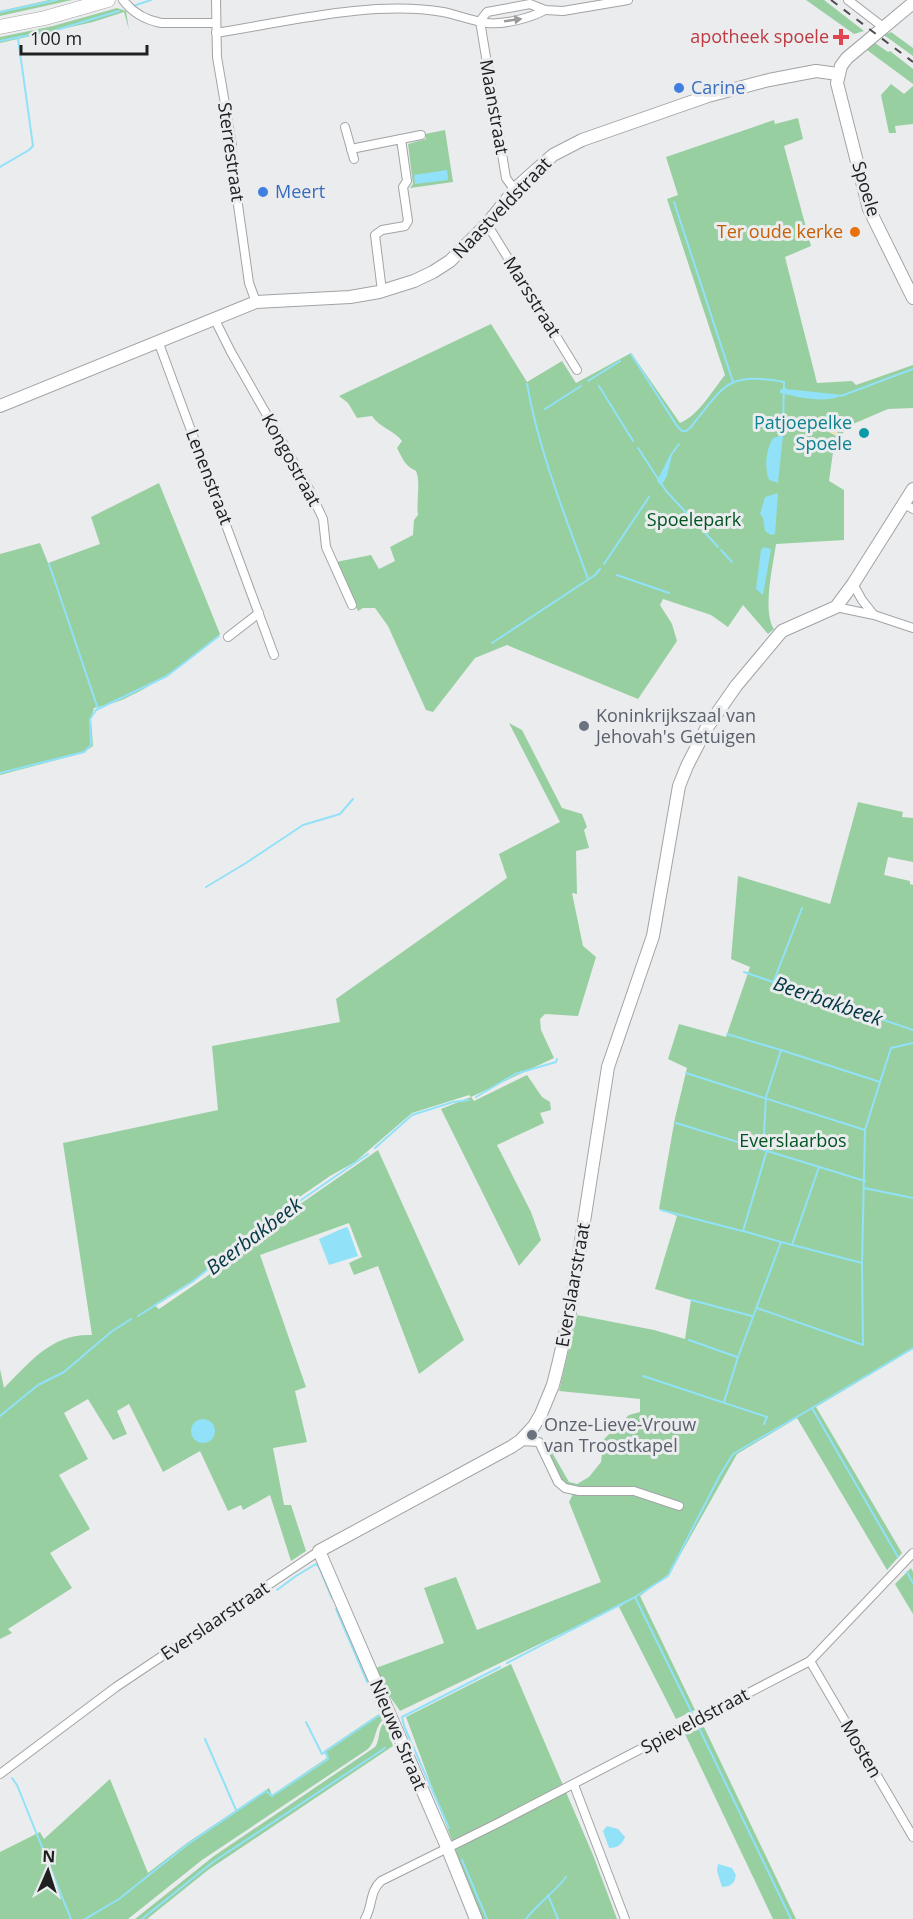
<svg xmlns="http://www.w3.org/2000/svg" width="913" height="1919" font-family="'Open Sans',sans-serif">
	<rect width="100%" height="100%" fill="#ebecee"/>
	<!-- green -->
	<g fill="#97cfa1">
		<path d="M49,0H72L0,16V11Z"/>
		<path d="M806,0H824L864,31L854,34Z"/>
		<path d="M117,8L126,11L129,30L124,12L93,22L0,43V37L53,26Z"/>
		<path d="M891,32L913,48V56L884,35Z"/>
		<path d="M875,43L888,52L890,51L913,69V84L867,50Z"/>
		<path d="M891,84L904,94L913,86V124L895,126L896,133H889L881,95Z"/>
		<path d="M798,118L803,139L784,146L811,246L785,257L817,383L852,381L856,385L913,365V408L888,409L846,427L833,452L829,481L844,490V540L776,544C773,566 762,611 774,629L768,634L743,605L728,627L711,615L663,599L660,605L672,624L677,641L638,699L507,645L475,658L433,712L426,710L388,626L375,608H363L358,611L336,562L371,555L379,569L395,561L390,547L413,535L414,520L418,515C416,500 421,483 416,471C404,465 403,459 397,448L402,441C394,430 380,428 372,416L357,418L348,403L339,396L491,324L527,382L562,361L576,383L631,353L680,423C699,415 712,391 725,375L667,199L678,195L666,157L774,120L775,124Z"/>
		<path d="M445,130L453,182L410,188L413,184L408,144L426,139L425,134Z"/>
		<path d="M159,483L220,634C192,659 160,682 126,698C116,703 105,705 94,708L91,719L93,746L83,753L0,775V554L40,543L48,563L100,544L91,517Z"/>
		<path d="M509,723L522,730L562,808L582,814L587,827L584,830L589,848L576,851L577,894L572,893L583,946L596,957L578,1016L545,1014L540,1019L541,1030L554,1058L471,1097L474,1101L527,1075L542,1097L550,1102L551,1110L540,1113L544,1123L497,1145L531,1212L541,1240L519,1266L441,1109L471,1097L469,1095L412,1113L355,1162L330,1176L252,1230L197,1278L154,1305L159,1309L206,1277L257,1234L378,1150L464,1340L419,1374L378,1266L354,1275L349,1263L362,1257L349,1223L260,1255L306,1387L295,1391L307,1442L273,1448L284,1505H291L306,1551L291,1561L270,1495L243,1510L241,1505L228,1511L200,1451L163,1472L129,1404L117,1411L127,1434L113,1440L88,1399L64,1413L88,1459L59,1475L90,1529L50,1553L72,1588L8,1629L12,1633L0,1639V1369L4,1388C30,1362 52,1333 92,1335L63,1143L218,1110L212,1046L340,1022L336,999L507,878L499,854L560,822Z"/>
		<path d="M858,802L903,812L902,817L913,818V862L888,857L884,875L910,881V884L913,885V1349L816,1407L902,1553L887,1570L797,1418L737,1454L670,1573L640,1596L695,1710L676,1719L619,1607L627,1602L400,1711L386,1691L376,1668L444,1643L424,1588L456,1577L477,1630L601,1582L569,1502L573,1494L563,1492L557,1486L536,1444L545,1440L569,1482L577,1484L589,1477L601,1462L604,1439L629,1415L640,1412V1399L559,1391L577,1315L654,1330L685,1339L691,1300L655,1289L677,1216L659,1209L675,1118L687,1068L668,1059L679,1024L726,1037L750,967L731,959L738,876L830,904Z"/>
		<path d="M911,1568L913,1572V1614L895,1584Z"/>
		<path d="M511,1664L593,1855L617,1919H481L406,1717Z"/>
		<path d="M382,1712L384,1719C374,1727 377,1740 368,1749L202,1860L128,1919H0V1852L40,1832L44,1839L110,1779L148,1873L187,1843L269,1788L272,1795L327,1758L324,1751Z"/>
		<path d="M385,1722L393,1746L208,1870L147,1919H135L214,1856L375,1747C381,1739 377,1728 385,1722Z"/>
		<path d="M703,1725L796,1919H773L685,1734Z"/>
	</g>
	<!-- sand -->
	<path fill="#ece2bd" d="M834,414L840,428L836,436L812,423Z"/>
	<!-- water -->
	<g fill="#91e2f8">
		<path d="M447,170L448,180L415,184L414,175Z"/>
		<path d="M786,387V389L843,395C824,404 799,397 780,393V390Z"/>
		<path d="M783,435L778,483L769,480C764,466 766,450 773,438Z"/>
		<path d="M670,455H672L667,476L661,486L657,481Z"/>
		<path d="M778,493L775,534L771,535L765,531L763,518L760,514L765,497Z"/>
		<path d="M764,547L771,549L763,595L756,589L761,550Z"/>
		<path d="M346,1227L348,1228L358,1256L329,1265L319,1239Z"/>
		<circle cx="203" cy="1431" r="12"/>
		<path d="M607,1826L618,1829L625,1837C622,1845 617,1848 609,1848L603,1831Z"/>
		<path d="M718,1864L732,1868L736,1875L734,1882L729,1886L722,1887L717,1871Z"/>
	</g>
	<g fill="none" stroke-linecap="round" stroke-linejoin="round">
		<!-- stream -->
		<g stroke="#91e2f8" stroke-width="2">
			<path d="M133,6L151,0"/>
			<path d="M0,12L57,0"/>
			<path d="M56,30L119,11"/>
			<path d="M0,41L49,31"/>
			<path d="M0,167L29,150L33,146L18,38"/>
			<path d="M674,202L733,382"/>
			<path d="M631,354L677,426L682,431H686L690,428C724,387 725,371 784,382L783,424"/>
			<path d="M588,381L620,361"/>
			<path d="M527,384C539,452 565,515 588,579"/>
			<path d="M599,386L633,441"/>
			<path d="M841,396L913,369"/>
			<path d="M545,409L581,386"/>
			<path d="M638,448L666,491L695,522"/>
			<path d="M671,455L679,444"/>
			<path d="M699,526L718,547"/>
			<path d="M721,550L732,562"/>
			<path d="M49,564L98,709"/>
			<path d="M604,564L649,497"/>
			<path d="M617,575L669,593"/>
			<path d="M492,643L595,575L600,569"/>
			<path d="M0,773L84,752L91,745L90,719L96,710L167,676L219,636"/>
			<path d="M206,887L246,863L303,825L340,814L353,799"/>
			<path d="M744,972L913,1030"/>
			<path d="M773,983L802,908"/>
			<path d="M727,1034L781,1050"/>
			<path d="M686,1073L865,1130"/>
			<path d="M476,1097L515,1074L556,1062L557,1059"/>
			<path d="M676,1123L865,1181"/>
			<path d="M375,1148L412,1115L453,1102L469,1100"/>
			<path d="M864,1188L913,1198"/>
			<path d="M661,1210L742,1231"/>
			<path d="M781,1242L862,1263"/>
			<path d="M792,1245L819,1167"/>
			<path d="M691,1300L752,1316"/>
			<path d="M757,1308L863,1345L862,1263L865,1130L880,1082"/>
			<path d="M138,1316L192,1282L256,1231L368,1154"/>
			<path d="M689,1340L737,1357"/>
			<path d="M643,1376L767,1417L764,1424"/>
			<path d="M724,1402L738,1357L781,1242L743,1231L767,1150L764,1132L766,1097L781,1050L880,1082L891,1048L913,1043"/>
			<path d="M0,1416L38,1385L64,1372L111,1332L131,1319"/>
			<path d="M898,1557L812,1408L913,1348"/>
			<path d="M907,1572L913,1583"/>
			<path d="M277,1590L296,1576L316,1564L319,1567L332,1598"/>
			<path d="M336,1609L369,1686"/>
			<path d="M507,1663L635,1597"/>
			<path d="M692,1713L635,1597L668,1576L720,1475L733,1454L812,1408"/>
			<path d="M306,1722L322,1754L325,1752"/>
			<path d="M699,1728L791,1919"/>
			<path d="M205,1739L236,1810"/>
			<path d="M12,1778L17,1785L71,1919"/>
			<path d="M449,1828L404,1726L402,1717L500,1667"/>
			<path d="M462,1860L487,1919"/>
			<path d="M548,1895L558,1919"/>
			<path d="M85,1919L119,1899L188,1844L266,1791L272,1796L328,1759L326,1751L381,1714L373,1695"/>
			<path d="M142,1919L213,1862L385,1748"/>
			<path d="M526,1919C538,1903 554,1893 566,1877"/>
		</g>
		<defs>
			<g id="street">
				<path d="M123,0C132,12 146,20 161,23H215"/>
				<path d="M216,0L217,57L232,145L231,155L249,283L256,302"/>
				<path d="M848,0L883,27"/>
				<path d="M480,21L506,178L511,185L517,187"/>
				<path d="M480,21L487,12L530,4L545,10L563,11L628,0"/>
				<path d="M216,33C286,22 373,0 443,12C458,15 472,21 487,23C503,25 531,18 545,10"/>
				<path d="M345,127L354,159"/>
				<path d="M401,139L421,135"/>
				<path d="M351,149L401,139L407,181L403,187L408,221L405,226L382,230L375,235L382,291"/>
				<path d="M487,224L577,370"/>
				<path d="M215,320L231,352L309,489L323,519L326,547L352,605"/>
				<path d="M158,341L274,655"/>
				<path d="M904,504L913,509"/>
				<path d="M853,584L862,600L873,614"/>
				<path d="M836,607L874,615L913,628"/>
				<path d="M228,637L259,613"/>
				<path d="M520,1441L539,1442L558,1482L565,1488L579,1491H634L679,1506"/>
				<path d="M810,1661L913,1837"/>
				<path d="M0,1774L116,1687L319,1551"/>
				<path d="M574,1785L625,1919"/>
				<path d="M365,1919C373,1906 369,1892 381,1881L500,1822L810,1661L913,1553"/>
			</g>
			<g id="secondary">
				<path d="M913,3L847,58L841,66L837,83L869,209L913,298"/>
				<path d="M0,406L256,302L350,297L379,292L414,281L433,272L450,261L487,224L517,187L553,155L582,140L708,96L769,80L816,71L838,74"/>
				<path d="M476,1919L447,1847L319,1551L511,1447L520,1441L534,1426L541,1414L553,1385L559,1361L570,1312L608,1067L653,936L679,786L687,766L706,729L736,686L782,631L836,607L853,584L913,489"/>
			</g>
			<path id="primary" d="M0,27L45,18L108,0"/>
		</defs>
		<!-- street casing -->
		<use href="#street" stroke="#a2a3a5" stroke-width="10"/>
		<!-- secondary casing -->
		<use href="#secondary" stroke="#a2a3a5" stroke-width="14"/>
		<!-- primary casing -->
		<use href="#primary" stroke="#a2a3a5" stroke-width="15"/>
		<!-- street -->
		<use href="#street" stroke="#fff" stroke-width="8"/>
		<!-- secondary -->
		<use href="#secondary" stroke="#fff" stroke-width="12"/>
		<!-- primary -->
		<use href="#primary" stroke="#fff" stroke-width="14"/>
		<!-- rail -->
		<path stroke="#4b4b4d" stroke-width="2" stroke-dasharray="8 8" stroke-linecap="butt" d="M831,0L913,62"/>
	</g>
	<!-- one-way arrows -->
	<defs><path id="oneway-solid" d="M-6-.8H1V-3.2L6.5 0L1 3.2V.8H-6Z" transform="scale(1.5)"/></defs>
	<use fill="#9b9b9b" href="#oneway-solid" transform="translate(513 20) rotate(-8)"/>
	<!-- markers -->
	<path fill="#e0444e" stroke="#ebecee" stroke-width="2" d="M838 28h6v6h6v6h-6v6h-6v-6h-6v-6h6z"/>
	<g fill="#3f7fe0" stroke="#ebecee" stroke-width="2">
		<circle cx="679" cy="88" r="6"/>
		<circle cx="263" cy="192" r="6"/>
	</g>
	<circle fill="#e8710a" stroke="#ebecee" stroke-width="2" cx="855" cy="232" r="6"/>
	<circle fill="#0f9aa8" stroke="#ebecee" stroke-width="2" cx="864" cy="433" r="6"/>
	<g fill="#6b7280" stroke="#ebecee" stroke-width="2">
		<circle cx="584" cy="726" r="6"/>
		<circle cx="532" cy="1435" r="6"/>
	</g>
	<g text-anchor="middle" stroke-width="6" stroke-linejoin="round" paint-order="stroke">
		<!-- health labels -->
		<g font-size="18" fill="#be3a42" stroke="#ebecee" text-anchor="end">
			<text x="829" y="43">apotheek spoele</text>
		</g>
		<!-- shop labels -->
		<g font-size="18" fill="#366cbe" stroke="#ebecee" text-anchor="start">
			<text x="691" y="94">Carine</text>
			<text x="275" y="198">Meert</text>
		</g>
		<!-- street labels -->
		<g font-size="18" fill="#202021" stroke="#ebecee">
			<text transform="translate(494 107) rotate(80)" y="6">Maanstraat</text>
			<text transform="translate(231 152) rotate(82)" y="6">Sterrestraat</text>
			<text transform="translate(866 189) rotate(73)" y="6">Spoele</text>
			<text transform="translate(502 208) rotate(-46)" y="6">Naastveldstraat</text>
			<text transform="translate(532 297) rotate(58)" y="6">Marsstraat</text>
			<text transform="translate(291 460) rotate(61)" y="6">Kongostraat</text>
			<text transform="translate(209 477) rotate(69)" y="6">Lenenstraat</text>
			<text transform="translate(573 1285) rotate(-80)" y="6">Everslaarstraat</text>
			<text transform="translate(215 1621) rotate(-34)" y="6">Everslaarstraat</text>
			<text transform="translate(695 1721) rotate(-28)" y="6">Spieveldstraat</text>
			<text transform="translate(398 1735) rotate(67)" y="6">Nieuwe Straat</text>
			<text transform="translate(861 1749) rotate(60)" y="6">Mosten</text>
		</g>
		<!-- food labels -->
		<g font-size="18" fill="#c56008" stroke="#ebecee" text-anchor="end">
			<text x="843" y="238">Ter oude kerke</text>
		</g>
		<!-- culture labels -->
		<g font-size="18" fill="#0d838f" stroke="#ebecee" text-anchor="end">
			<text x="852" y="429">Patjoepelke<tspan x="852" dy="21">Spoele</tspan></text>
		</g>
		<!-- park labels -->
		<g font-size="18" fill="#005421" stroke="#ebecee">
			<text x="694" y="526">Spoelepark</text>
			<text x="793" y="1147">Everslaarbos</text>
		</g>
		<!-- worship labels -->
		<g font-size="18" fill="#5b616d" stroke="#ebecee" text-anchor="start">
			<text x="596" y="722">Koninkrijkszaal van<tspan x="596" dy="21">Jehovah's Getuigen</tspan></text>
			<text x="544" y="1431">Onze-Lieve-Vrouw<tspan x="544" dy="21">van Troostkapel</tspan></text>
		</g>
		<!-- water labels -->
		<g font-size="20" font-style="italic" fill="#033843" stroke="#ebecee">
			<text transform="translate(828 1001) rotate(19)" y="7">Beerbakbeek</text>
			<text transform="translate(254 1236) rotate(-37)" y="7">Beerbakbeek</text>
		</g>
	</g>
	<!-- north arrow -->
	<g transform="translate(48 1871) rotate(3)" stroke="#ebecee" stroke-width="4.5" paint-order="stroke">
	<path d="M0-4.5L10 22L0 15L-10 22Z" fill="#202021"/>
	<text y="-9" font-size="16" font-weight="bold" text-anchor="middle" fill="#202021">N</text>
	</g>
	<!-- scale -->
	<path d="M21 45v9h126v-9" fill="none" stroke="#202021" stroke-width="3"/>
	<text x="30" y="45" font-size="18" fill="#202021" stroke="#ebecee" stroke-width="4.5" paint-order="stroke">100 m</text>
</svg>
